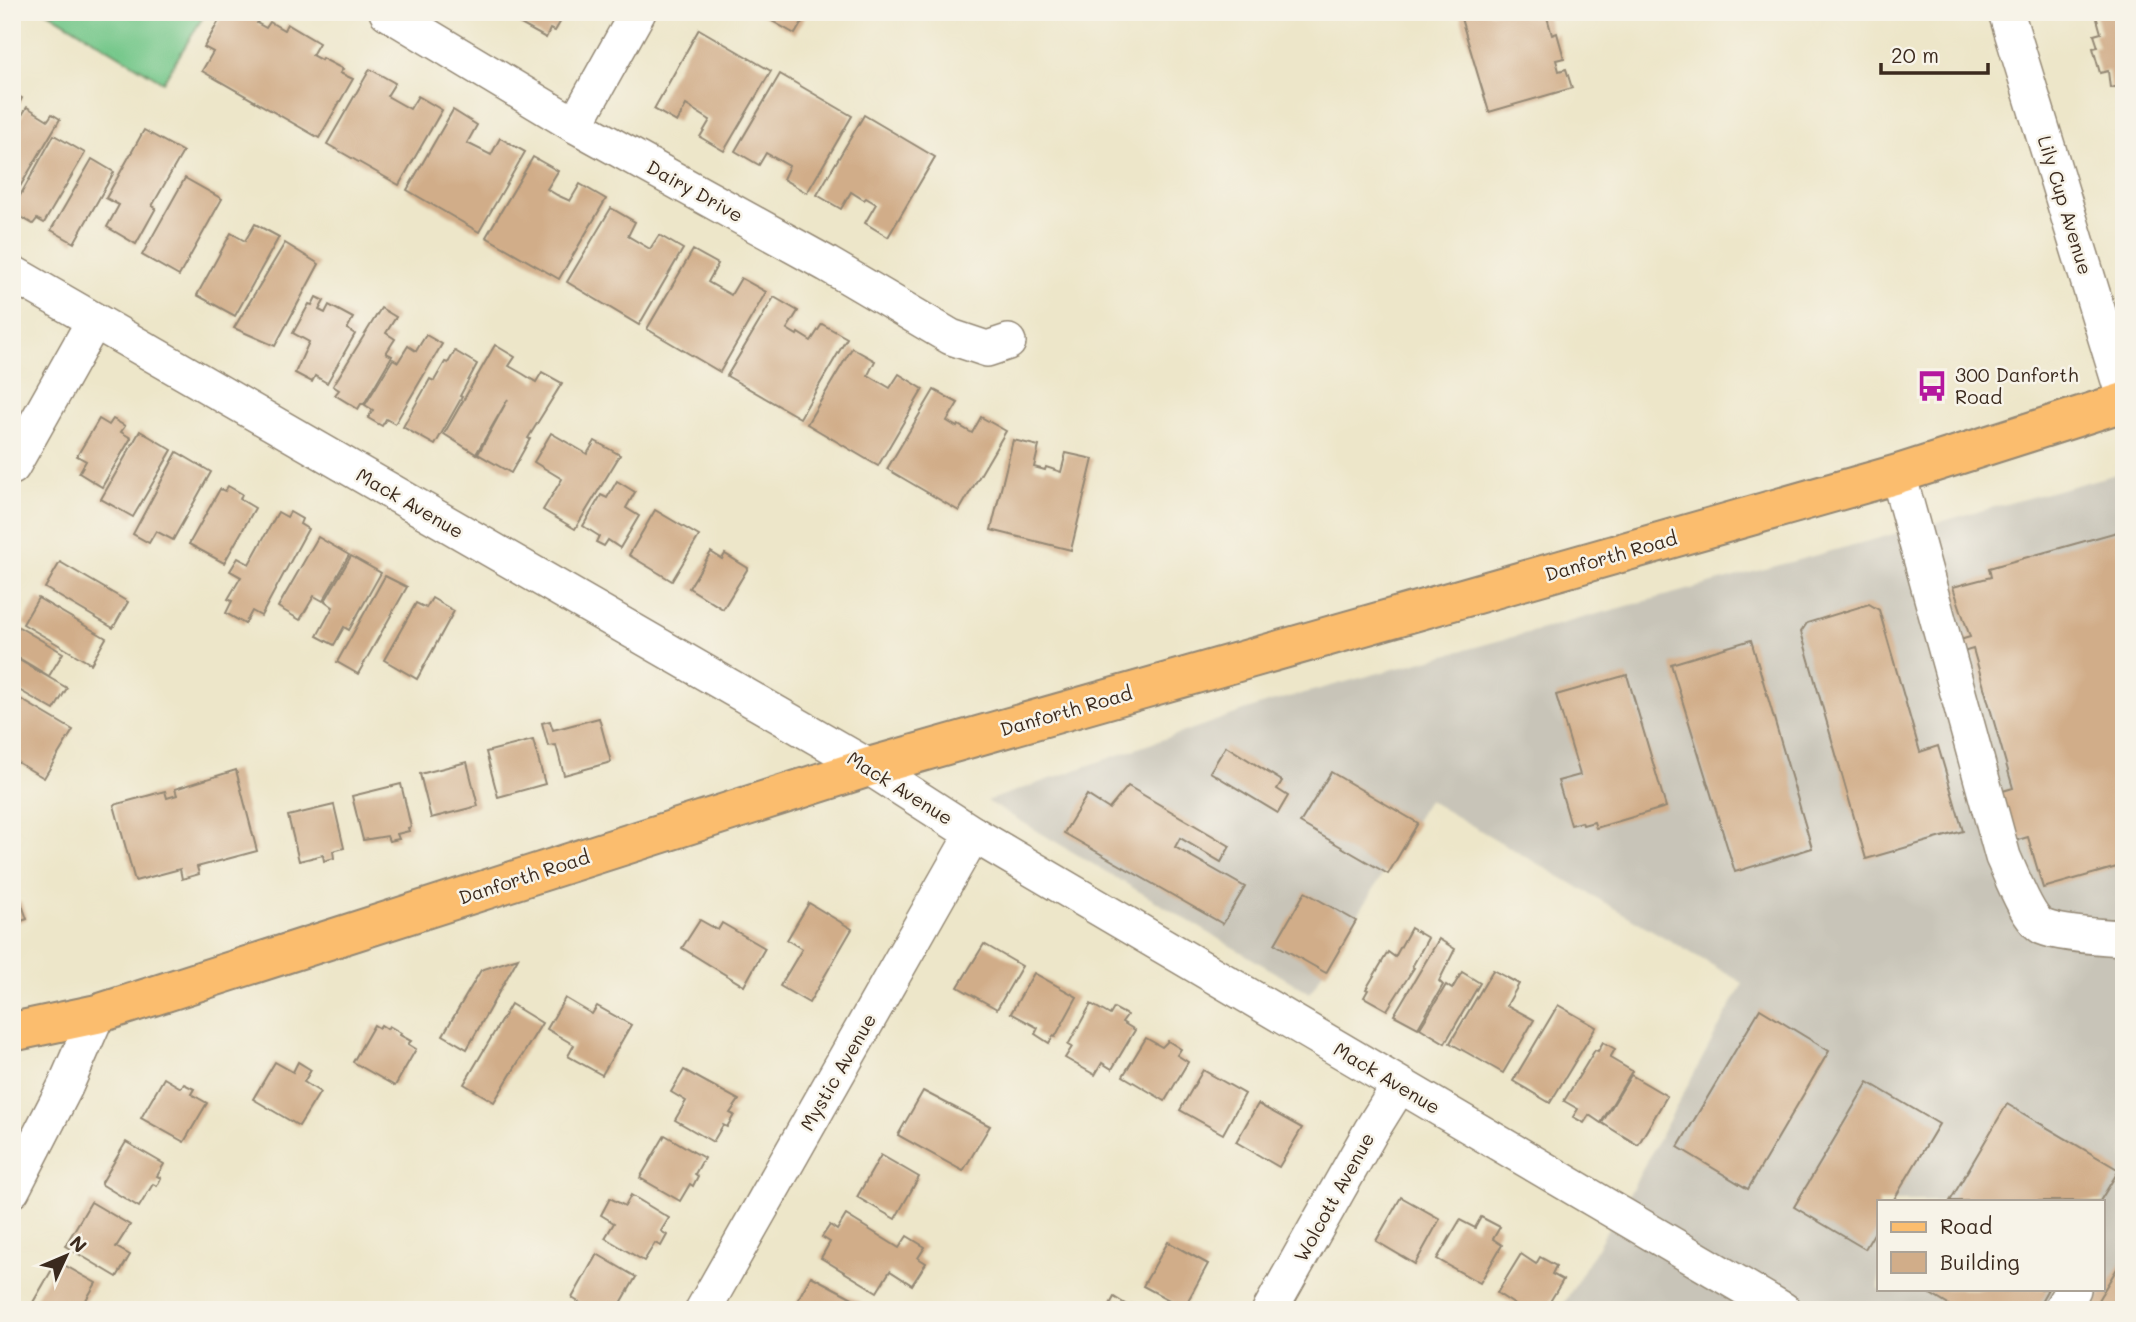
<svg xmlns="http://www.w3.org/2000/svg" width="2136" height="1322" font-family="Mali,sans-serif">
	<rect width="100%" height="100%" fill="#f7f3e8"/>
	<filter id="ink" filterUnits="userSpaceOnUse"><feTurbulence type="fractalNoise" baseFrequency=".0143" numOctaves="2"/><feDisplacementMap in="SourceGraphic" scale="14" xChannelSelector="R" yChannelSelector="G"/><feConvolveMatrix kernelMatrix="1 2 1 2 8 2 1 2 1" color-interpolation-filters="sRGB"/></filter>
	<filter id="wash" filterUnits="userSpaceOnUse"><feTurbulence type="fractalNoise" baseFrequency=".00686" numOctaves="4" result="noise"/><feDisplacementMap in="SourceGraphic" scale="28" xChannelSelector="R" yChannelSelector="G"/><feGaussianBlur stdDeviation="1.57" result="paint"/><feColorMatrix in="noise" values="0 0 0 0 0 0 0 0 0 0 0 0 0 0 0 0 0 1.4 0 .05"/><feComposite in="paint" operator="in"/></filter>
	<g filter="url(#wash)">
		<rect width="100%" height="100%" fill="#ede6c9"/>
		<!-- industrial -->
		<path fill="#c8c4b8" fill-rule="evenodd" d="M2124,472V1310H1560L1633,1187L1743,983L1428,800L1310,993L987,801L1264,704ZM1879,1201H2103V1289H1879Z"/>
		<!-- green -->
		<path fill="#74c78a" stroke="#587854" stroke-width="2" d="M48,12H206L163,82Z"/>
		<g id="blocks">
			<!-- building -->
			<g fill="#d1ad89">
				<path d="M224,12H263L257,23L266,28L270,22L284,30L287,24L319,43L312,55L321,60L322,58L343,69L340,73L353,79L319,138L202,71L213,52L204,47Z"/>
				<path d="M499,12H566L555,31L550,29L546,38Z"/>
				<path d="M756,12H808L795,34Z"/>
				<path d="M1468,12H1552L1553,15L1547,17L1552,35L1557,33L1564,58L1556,60L1559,71L1566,69L1572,88L1489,112L1460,15Z"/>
				<path d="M2095,12H2124V85L2110,88L2108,71L2100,73L2093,48L2098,47L2094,35L2101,33Z"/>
				<path d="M699,29L771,71L724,151L700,137L710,120L686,105L677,122L654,109Z"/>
				<path d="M370,69L395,83L387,96L410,109L418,96L442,110L399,185L327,144Z"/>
				<path d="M780,74L852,116L807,193L783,179L789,166L766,153L759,165L735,151Z"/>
				<path d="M12,92L22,98L12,117Z"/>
				<path d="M27,107L48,120L52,114L60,119L12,200V131Z"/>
				<path d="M453,110L477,125L467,143L491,155L500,138L525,152L479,232L407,190Z"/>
				<path d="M864,115L935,157L888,237L865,223L876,204L866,198L864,200L851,192L841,209L817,195Z"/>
				<path d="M144,130L183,152L152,206L156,208L136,244L107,227L119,205L106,198Z"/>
				<path d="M54,135L85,153L44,223L37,219L33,224L12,212V210Z"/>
				<path d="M533,157L558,171L547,189L557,195L570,201L580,184L606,199L559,279L486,237Z"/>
				<path d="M92,159L114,172L74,243L51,230Z"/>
				<path d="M185,178L222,199L179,276L142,255Z"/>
				<path d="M611,208L635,222L628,236L650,249L659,235L683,249L639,325L567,282Z"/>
				<path d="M255,224L279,237L235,316L197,295L231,233L245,241Z"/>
				<path d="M285,243L319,264L275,346L234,328Z"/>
				<path d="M693,250L718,264L708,282L731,295L741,278L766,292L720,372L647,329Z"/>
				<path d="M316,297L324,301L319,310L325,313L329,305L353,318L347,329L355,334L327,383L315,376L312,382L295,373L309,342L293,333L309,304L312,305Z"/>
				<path d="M774,297L798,311L787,329L797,335L798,333L811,341L822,324L847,338L800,418L727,376Z"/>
				<path d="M381,308L396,317L386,333L395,339L386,353L392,356L364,404H361L358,409L335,395L339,390L333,386Z"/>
				<path d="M426,335L442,344L395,424L386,419L382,426L368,418L373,410L365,405L393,359L398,362L408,346L416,351Z"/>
				<path d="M495,345L515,357L509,366L523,374L536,382L542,372L562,383L528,438L530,439L511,473L478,454L508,399L476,454L444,434Z"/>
				<path d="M852,348L875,361L868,375L890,388L899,374L923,389L878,466L807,424Z"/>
				<path d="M455,351L477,364L460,396L462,397L435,445L403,427L430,379L434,381L445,362L448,363Z"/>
				<path d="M934,390L958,403L947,421L957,427L958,425L972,433L981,417L1006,431L959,511L887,469Z"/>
				<path d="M99,419L109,425L113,419L125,426L121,432L131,438L102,487L79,473L86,461L77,456Z"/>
				<path d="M140,431L172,450L133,517L101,499Z"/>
				<path d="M551,433L587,454L595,441L620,455L575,529L543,510L562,479L534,462Z"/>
				<path d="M1013,440L1039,446L1034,467L1045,470L1046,467L1061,472L1066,453L1093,459L1071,550L991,530Z"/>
				<path d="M177,452L211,472L173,540L156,531L149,543L133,534Z"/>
				<path d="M617,481L635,492L626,508L639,516L620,548L608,540L604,546L596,542L599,536L583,526L601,495L607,498Z"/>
				<path d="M228,486L242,494L240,499L255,508L224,563L189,544L220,489L225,491Z"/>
				<path d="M655,510L699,536L672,581L629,555Z"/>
				<path d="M278,512L287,517L290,512L302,519L300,524L308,529L261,616L252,611L245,624L226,613L232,601L228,599L241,577L230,571L238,558L249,564Z"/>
				<path d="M2124,530V865L2043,888L2028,837L2011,842L1996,793L2013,788L1973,649L1963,652L1960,640L1970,637L1953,587L1991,577L1989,568Z"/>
				<path d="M318,537L349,555L323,601L314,596L300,620L278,607Z"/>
				<path d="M711,552L722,559L725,554L748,568L723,609L689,588Z"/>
				<path d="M351,556L381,573L349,630L344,627L334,645L317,636L333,607L325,601Z"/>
				<path d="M60,562L128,602L113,628L45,588Z"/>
				<path d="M385,576L407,587L358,674L337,662Z"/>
				<path d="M38,598L106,638L91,664L23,624Z"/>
				<path d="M432,598L454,611L417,679L384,660L416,603L426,608Z"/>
				<path d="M1869,604L1879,610L1920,752L1938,746L1963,831L1866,859L1801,632L1807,623Z"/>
				<path d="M12,623L63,653L49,676L12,654Z"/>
				<path d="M1751,640L1812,848L1735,872L1671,664Z"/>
				<path d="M12,656L67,688L54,710L12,686Z"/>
				<path d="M1627,675L1666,807L1596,828L1594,822L1583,825L1582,822L1571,825L1558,781L1580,775L1556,695Z"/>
				<path d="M12,694L73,730L44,778L12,759Z"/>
				<path d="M599,718L611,762L564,775L556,745L548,746L542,723L550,721L553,730Z"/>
				<path d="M533,740L545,784L498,797L486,752Z"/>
				<path d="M1226,746L1282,781L1277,789L1288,796L1278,813L1210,772Z"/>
				<path d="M467,762L478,806L431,818L420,774Z"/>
				<path d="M236,770L257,851L197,867L199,874L182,879L180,869L135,881L114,805L165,791L167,798L177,795L175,789Z"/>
				<path d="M1331,772L1418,823L1388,874L1300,823Z"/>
				<path d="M401,784L411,827L408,828L409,831L397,834L399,839L389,841L387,836L363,840L352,796Z"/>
				<path d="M1128,786L1230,846L1221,862L1180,838L1175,847L1245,887L1223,924L1064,833L1087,795L1109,809Z"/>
				<path d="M334,805L344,848L333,851L334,858L324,861L323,855L299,861L288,816Z"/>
				<path d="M1305,892L1356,921L1326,973L1275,944Z"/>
				<path d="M21,902L27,919L15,923L16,925L12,927V905Z"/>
				<path d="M809,903L852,929L809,1003L780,986L802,949L787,940Z"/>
				<path d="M700,920L718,930L722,923L765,948L744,986L682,948Z"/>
				<path d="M1411,928L1428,938L1412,967L1414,968L1387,1010L1364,997L1368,990L1366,989L1388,952L1395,957Z"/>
				<path d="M1439,939L1455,949L1439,981L1443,985L1418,1028L1394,1015Z"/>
				<path d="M984,944L1022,966L997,1009L958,987Z"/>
				<path d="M518,958L467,1049L443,1035L481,970Z"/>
				<path d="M1493,970L1519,984L1507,1005L1534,1020L1503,1073L1450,1043Z"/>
				<path d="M1462,972L1480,983L1445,1043L1420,1028L1446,985L1452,989Z"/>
				<path d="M1034,973L1077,997L1055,1037L1053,1036L1049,1043L1035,1034L1038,1028L1011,1013Z"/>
				<path d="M565,998L592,1014L597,1006L631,1025L602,1075L568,1056L574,1045L547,1029Z"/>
				<path d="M511,1004L542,1023L494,1102L464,1084Z"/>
				<path d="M1091,1004L1110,1015L1114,1008L1127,1015L1122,1022L1135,1030L1112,1069L1102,1063L1095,1075L1065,1058L1072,1047L1068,1045Z"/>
				<path d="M1558,1005L1596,1027L1550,1103L1513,1081Z"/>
				<path d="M1760,1009L1829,1051L1748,1189L1678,1147Z"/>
				<path d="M374,1025L379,1028L381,1025L387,1029L389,1026L401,1033L400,1035L411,1041L408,1044L416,1049L395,1086L353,1062Z"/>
				<path d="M1146,1038L1162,1047L1168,1041L1181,1049L1177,1055L1188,1062L1165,1101L1123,1076Z"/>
				<path d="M1603,1042L1615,1049L1610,1058L1632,1071L1601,1123L1589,1115L1584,1123L1573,1117L1578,1109L1564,1101L1595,1050L1598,1051Z"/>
				<path d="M275,1062L293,1072L298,1062L311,1070L304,1082L320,1092L299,1126L253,1099Z"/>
				<path d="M684,1070L739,1100L730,1113L734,1115L727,1127L723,1125L713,1142L675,1120L686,1101L671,1092Z"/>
				<path d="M1203,1070L1245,1094L1223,1134L1180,1110Z"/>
				<path d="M1631,1075L1667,1096L1638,1145L1602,1123Z"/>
				<path d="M164,1078L181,1088L184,1084L194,1089L191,1094L207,1103L184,1142L141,1118Z"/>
				<path d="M1868,1082L1939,1124L1893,1201H1879V1225L1865,1249L1794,1207Z"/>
				<path d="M923,1091L990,1126L963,1171L898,1135Z"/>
				<path d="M1258,1104L1302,1128L1279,1167L1236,1142Z"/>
				<path d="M2007,1104L2119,1170L2100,1201H1950Z"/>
				<path d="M665,1135L704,1158L695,1174L698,1176L693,1186L690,1184L680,1201L640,1178Z"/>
				<path d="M126,1142L164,1164L157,1176L161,1178L157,1186L153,1184L139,1207L101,1184Z"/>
				<path d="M881,1155L919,1177L895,1219L857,1197Z"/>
				<path d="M631,1195L669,1218L661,1231L667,1235L661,1246L655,1243L644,1261L605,1238L614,1223L601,1215L610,1198L625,1206Z"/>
				<path d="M1401,1197L1440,1219L1415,1264L1376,1241Z"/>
				<path d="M91,1202L130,1225L116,1247L130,1255L117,1277L65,1246Z"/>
				<path d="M846,1215L899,1248L907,1236L925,1247L918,1258L926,1263L912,1285L890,1271L877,1292L821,1258L830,1242L822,1237L830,1225L837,1230Z"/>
				<path d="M1481,1217L1500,1227L1493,1239L1502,1245L1480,1283L1437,1259L1460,1220L1475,1228Z"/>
				<path d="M1168,1242L1208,1264L1184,1308L1143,1286Z"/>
				<path d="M597,1254L636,1277L617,1310H592L572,1298Z"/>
				<path d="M1521,1254L1536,1264L1540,1257L1556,1266L1552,1274L1563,1280L1545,1310H1523L1497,1293Z"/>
				<path d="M2124,1257V1310H2092Z"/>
				<path d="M57,1261L96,1283L80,1310H41L32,1304Z"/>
				<path d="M811,1276L875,1310H792Z"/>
				<path d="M1922,1289H2048L2036,1310H1957Z"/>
				<path d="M1114,1297L1130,1307L1132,1304L1141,1310H1107Z"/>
			</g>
		</g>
	</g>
	<g filter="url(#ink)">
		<use href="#blocks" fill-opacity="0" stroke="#948874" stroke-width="2"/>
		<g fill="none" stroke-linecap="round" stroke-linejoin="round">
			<defs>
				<g id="minor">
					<path d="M387,12L575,125L827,264L951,337L987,349L1008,342"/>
					<path d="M2006,12L2124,397"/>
					<path d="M575,125L638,12"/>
					<path d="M12,273L869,767L973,834L1783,1310"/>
					<path d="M12,467L94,321"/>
					<path d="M1898,474L2003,857C2011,874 2027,919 2043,927C2059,934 2105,937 2124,938"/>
					<path d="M12,1190L65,1087L97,1014"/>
					<path d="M703,1310L973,834"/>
					<path d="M1270,1310L1371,1131L1399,1086"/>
					<path d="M2061,1310L2073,1289"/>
				</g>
				<path id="major" d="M12,1032L97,1014L869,767L1898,474L2124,402"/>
			</defs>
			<!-- minor casing -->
			<use href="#minor" stroke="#948874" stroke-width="38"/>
			<!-- major casing -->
			<use href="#major" stroke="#948874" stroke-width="42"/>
			<!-- minor -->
			<use href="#minor" stroke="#fff" stroke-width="35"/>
			<!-- major -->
			<use href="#major" stroke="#fbbd6e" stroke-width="38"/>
		</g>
	</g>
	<!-- icons -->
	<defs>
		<symbol id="bus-bare" viewBox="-9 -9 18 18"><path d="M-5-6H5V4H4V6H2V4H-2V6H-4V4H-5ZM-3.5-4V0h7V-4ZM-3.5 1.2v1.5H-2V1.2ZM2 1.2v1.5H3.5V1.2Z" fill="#b5179e" stroke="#f7f3e8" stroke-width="2.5" paint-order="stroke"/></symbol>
	</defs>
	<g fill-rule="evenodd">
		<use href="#bus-bare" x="1910" y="364" width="44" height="44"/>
	</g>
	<g text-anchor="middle" stroke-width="5" stroke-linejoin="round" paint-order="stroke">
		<!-- street labels -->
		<g font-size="19" fill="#3b2a1e" stroke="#f7f3e8">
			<text transform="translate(695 191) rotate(29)" y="7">Dairy Drive</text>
			<text transform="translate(2065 205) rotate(73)" y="7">Lily Cup Avenue</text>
			<text transform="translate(410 503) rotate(30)" y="7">Mack Avenue</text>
			<text transform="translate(1611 556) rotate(-16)" y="7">Danforth Road</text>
			<text transform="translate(1066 711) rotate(-16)" y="7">Danforth Road</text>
			<text transform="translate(900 788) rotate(32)" y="7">Mack Avenue</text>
			<text transform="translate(524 877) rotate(-18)" y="7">Danforth Road</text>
			<text transform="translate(838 1072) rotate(-60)" y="7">Mystic Avenue</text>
			<text transform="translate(1387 1078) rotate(31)" y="7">Mack Avenue</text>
			<text transform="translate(1334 1197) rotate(-61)" y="7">Wolcott Avenue</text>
		</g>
		<!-- poi labels -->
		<g font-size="19" fill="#3b2a1e" stroke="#f7f3e8" text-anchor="start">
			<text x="1955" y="382">300 Danforth<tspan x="1955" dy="22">Road</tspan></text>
		</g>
	</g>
	<!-- margin -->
	<rect width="2136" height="1322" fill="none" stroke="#f7f3e8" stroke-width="42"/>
	<!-- legend -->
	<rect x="1877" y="1200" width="228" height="91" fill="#f7f3e8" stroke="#aca397" stroke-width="2"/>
	<rect x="1891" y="1222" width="35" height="10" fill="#fbbd6e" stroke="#aca397" stroke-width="2"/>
	<text x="1940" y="1234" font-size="21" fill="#3b2a1e">Road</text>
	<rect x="1891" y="1252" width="35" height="21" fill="#d1ad89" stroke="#aca397" stroke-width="2"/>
	<text x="1940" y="1270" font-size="21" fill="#3b2a1e">Building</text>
	<!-- north arrow -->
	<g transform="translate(66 1256) rotate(46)" stroke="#f7f3e8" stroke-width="5" paint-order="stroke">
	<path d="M0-5L12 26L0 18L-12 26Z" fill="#3b2a1e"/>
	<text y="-10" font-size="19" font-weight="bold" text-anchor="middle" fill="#3b2a1e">N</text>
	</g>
	<!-- scale -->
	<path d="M1881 63v10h107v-10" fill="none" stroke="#3b2a1e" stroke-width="3.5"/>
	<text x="1891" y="63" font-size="21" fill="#3b2a1e" stroke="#f7f3e8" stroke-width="5" paint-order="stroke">20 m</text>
</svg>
